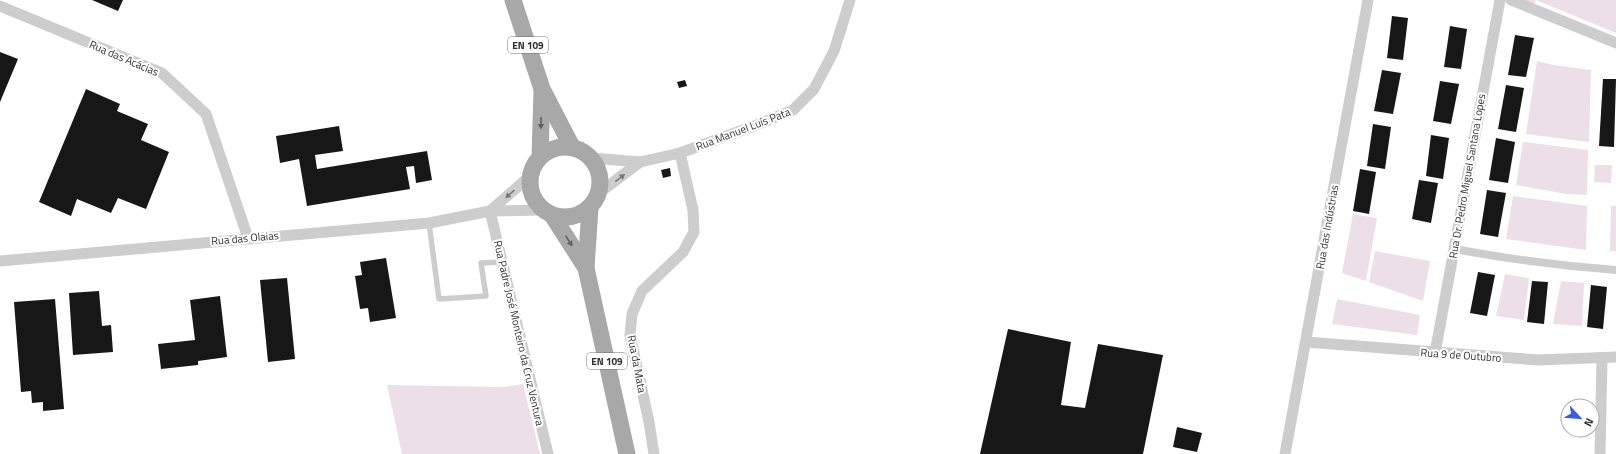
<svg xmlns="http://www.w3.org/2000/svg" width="1616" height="454" font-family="'Titillium Web',sans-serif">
	<rect width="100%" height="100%" fill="#fff"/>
	<!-- green -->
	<g fill="#ecdfe8">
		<path d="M1525,0H1616V33L1536,0L1534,4Z"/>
		<path d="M1537,61L1554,65L1591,70L1589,142L1526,134Z"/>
		<path d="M1523,142L1588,150L1587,195L1566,194L1516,185Z"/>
		<path d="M1595,165H1612L1611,183L1594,182Z"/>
		<path d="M1513,196L1587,206L1586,250L1506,239Z"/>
		<path d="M1611,206H1616V251H1610Z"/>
		<path d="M1353,214L1377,218L1366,281L1342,273Z"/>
		<path d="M1375,251L1430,261L1423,301L1369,282Z"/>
		<path d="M1505,274L1529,278L1524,320L1496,316Z"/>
		<path d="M1561,281L1584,283L1582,326L1553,324Z"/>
		<path d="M1337,299L1420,315L1417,335L1332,324Z"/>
		<path d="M523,384L540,454H402L387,385L504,387Z"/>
	</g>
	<!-- building -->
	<g fill="#171717">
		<path d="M92,0H123L118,11Z"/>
		<path d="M1392,16L1408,18L1403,60L1387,58Z"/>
		<path d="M1450,26L1467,29L1461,69L1444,67Z"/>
		<path d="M1515,35L1534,38L1526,77L1508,75Z"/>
		<path d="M0,52L18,59L0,102Z"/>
		<path d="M1382,70L1401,73L1393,114L1374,111Z"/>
		<path d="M1603,79H1616L1614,147L1599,146Z"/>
		<path d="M685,80L687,86L679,88L677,82Z"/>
		<path d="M1440,81L1459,84L1451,124L1433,121Z"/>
		<path d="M1506,85L1524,88L1516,132L1498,129Z"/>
		<path d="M86,89L120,104L117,111L148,124L141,140L169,152L146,209L118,198L111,213L77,199L71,216L39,202Z"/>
		<path d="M1373,124L1391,127L1385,169L1367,166Z"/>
		<path d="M339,126L343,151L315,155L317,169L427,151L432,180L416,183L414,166L406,167L410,189L307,206L299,159L280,163L276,136Z"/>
		<path d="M1431,135L1449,138L1443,179L1426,176Z"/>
		<path d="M1496,138L1515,142L1508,183L1489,180Z"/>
		<path d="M670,168L671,176L663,178L661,170Z"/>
		<path d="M1360,169L1376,172L1369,214L1353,211Z"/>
		<path d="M1419,180L1438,183L1431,223L1412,219Z"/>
		<path d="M1487,190L1506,193L1498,237L1480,234Z"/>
		<path d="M386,258L396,318L370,322L368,308L360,309L355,276L362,275L360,262Z"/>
		<path d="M1478,272L1495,275L1487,316L1470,313Z"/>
		<path d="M287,278L295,359L268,362L260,280Z"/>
		<path d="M1532,281L1548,282L1544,324L1527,322Z"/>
		<path d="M1591,285L1607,287L1603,329L1587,327Z"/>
		<path d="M99,291L102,326L111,325L113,352L73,355L69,293Z"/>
		<path d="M220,296L227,357L198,361V365L161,369L158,344L195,340L190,300Z"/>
		<path d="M55,299L64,409L43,411V402L32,403L31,391L21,392L14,302Z"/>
		<path d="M1008,329L1071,342L1061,405L1085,408L1098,344L1163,355L1143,454H980Z"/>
		<path d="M1177,427L1202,433L1197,452L1173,447Z"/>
	</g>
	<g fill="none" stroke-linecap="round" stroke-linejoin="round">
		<!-- service -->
		<path stroke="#cdcdcd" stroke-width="5.5" d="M429,223L439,299L486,296L481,263L502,262"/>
		<!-- pedestrian -->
		<path stroke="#cdcdcd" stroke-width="8" d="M1454,249C1508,259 1561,266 1616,270"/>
		<!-- minor -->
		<g stroke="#cdcdcd" stroke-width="11">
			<path d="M1511,0L1616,43"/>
			<path d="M0,6L162,73L206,114L248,238"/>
			<path d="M592,158L640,162L680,153L754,126L793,110L814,89L834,51L850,0"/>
			<path d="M599,193L640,162"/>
			<path d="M490,211L548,454"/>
			<path d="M490,211L530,176"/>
			<path d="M0,261L429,223L490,211L544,210"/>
			<path d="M1306,342L1538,360L1616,357"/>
			<path d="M1435,353L1500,0"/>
			<path d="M654,454L649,422L630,335L632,314L642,291L683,252L694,232L693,210L680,153"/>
			<path d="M1285,454L1368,0"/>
			<path d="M1600,454L1602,358"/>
		</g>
		<!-- primary -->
		<g stroke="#a8a8a8" stroke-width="17">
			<path d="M513,0L542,89L572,147"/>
			<circle cx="565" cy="182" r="35"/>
			<path d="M540,157L542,91"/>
			<path d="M590,208L586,268L627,454"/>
			<path d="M552,215L586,268"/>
		</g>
	</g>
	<!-- one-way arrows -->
	<defs><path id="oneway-solid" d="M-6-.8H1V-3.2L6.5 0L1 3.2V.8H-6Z"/></defs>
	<g fill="#606060">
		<use href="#oneway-solid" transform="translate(541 123) rotate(91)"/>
		<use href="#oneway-solid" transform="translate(569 241) rotate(57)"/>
	</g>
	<g fill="#777">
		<use href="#oneway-solid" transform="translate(620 178) rotate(-37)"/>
		<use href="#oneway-solid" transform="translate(510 194) rotate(138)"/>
	</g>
	<g text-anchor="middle" stroke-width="4" stroke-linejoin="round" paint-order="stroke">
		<!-- shield labels -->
		<g fill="#fff" stroke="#6e6e6e" stroke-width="1">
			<rect x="508" y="37" width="40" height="16" rx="3"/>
			<rect x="587" y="353" width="40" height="16" rx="3"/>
		</g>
		<g font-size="10" font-weight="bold" fill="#303030">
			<text x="528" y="49">EN 109</text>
			<text x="607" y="365">EN 109</text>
		</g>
		<!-- street labels -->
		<g font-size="11" fill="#303030" stroke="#fff">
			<text transform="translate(124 58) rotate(23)" y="4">Rua das Acácias</text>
			<text transform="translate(743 129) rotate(-21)" y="4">Rua Manuel Luís Pata</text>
			<text transform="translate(1467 176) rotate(-80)" y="4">Rua Dr. Pedro Miguel Santana Lopes</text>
			<text transform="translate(1327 227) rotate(-80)" y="4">Rua das Indústrias</text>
			<text transform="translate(245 238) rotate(-5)" y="4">Rua das Olaias</text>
			<text transform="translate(519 333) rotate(77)" y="4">Rua Padre José Monteiro da Cruz Ventura</text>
			<text transform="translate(1461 355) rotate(4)" y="4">Rua 9 de Outubro</text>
			<text transform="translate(637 364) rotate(79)" y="4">Rua da Mata</text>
		</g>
	</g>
	<!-- north arrow -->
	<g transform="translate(1580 418) rotate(116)"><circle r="19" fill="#ffffff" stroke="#acacac"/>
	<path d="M0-3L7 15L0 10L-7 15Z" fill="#3c5cdd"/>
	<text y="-6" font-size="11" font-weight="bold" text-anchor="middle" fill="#303030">N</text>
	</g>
</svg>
